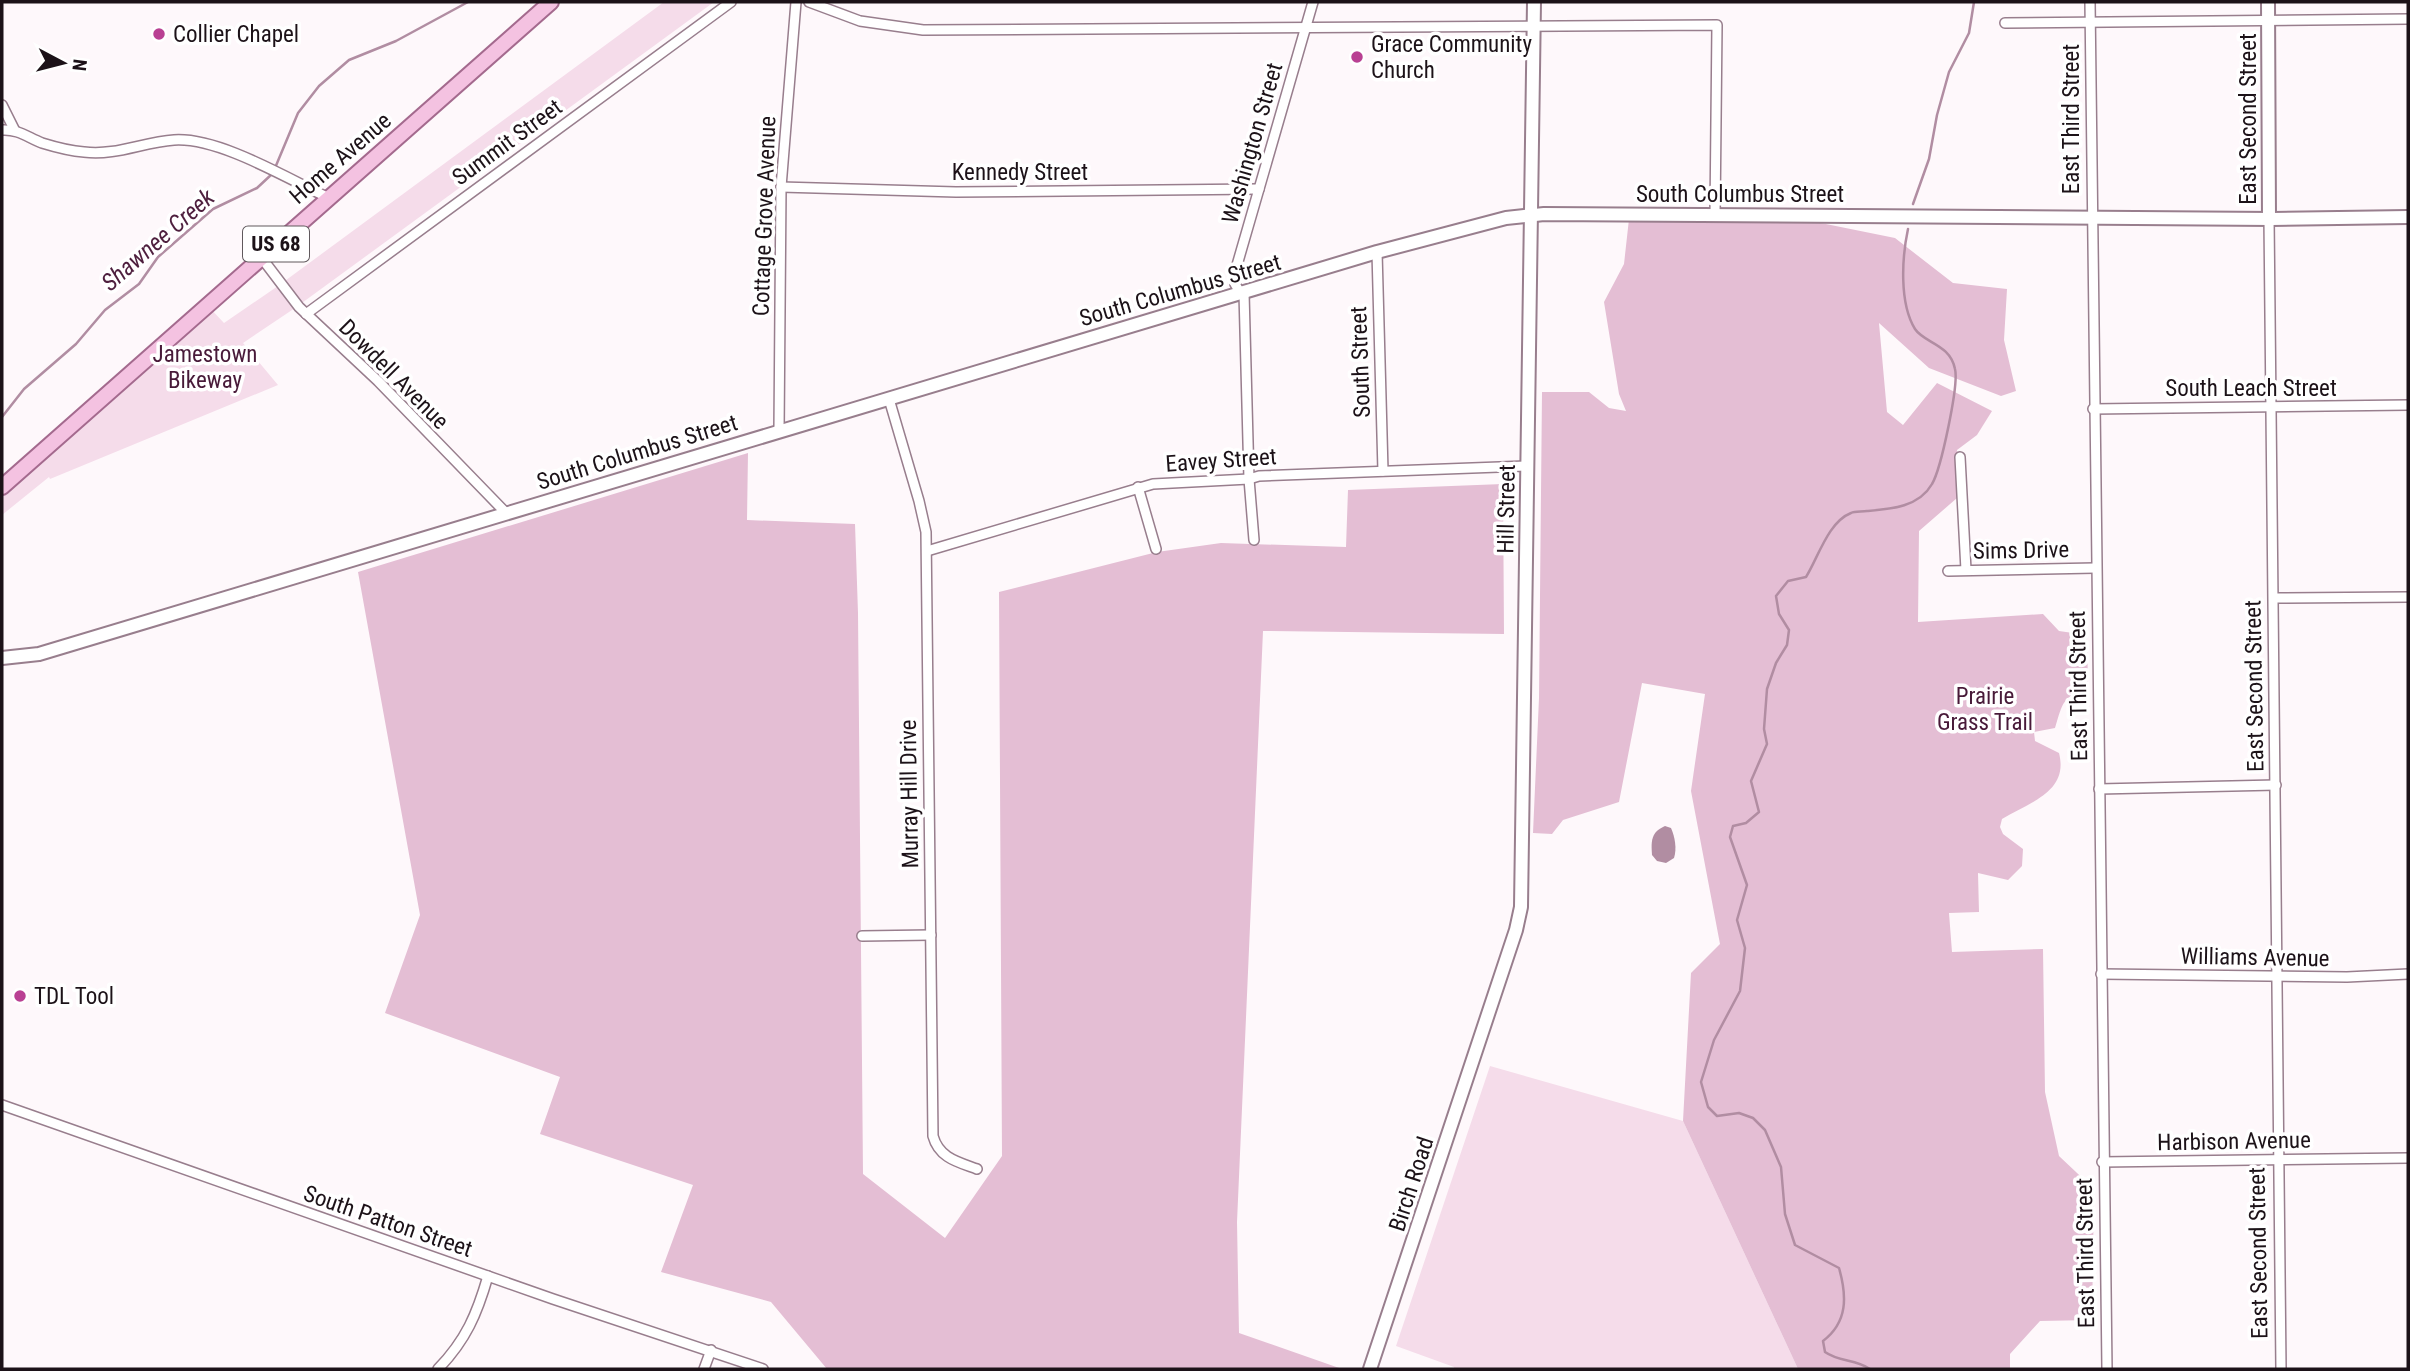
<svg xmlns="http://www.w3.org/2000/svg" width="2410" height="1371" font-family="'Roboto Condensed',sans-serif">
	<rect width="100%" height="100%" fill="#fef8fb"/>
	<!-- green -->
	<g fill="#f5dcea">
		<path d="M664,2H714L295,308L243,343L278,385L50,479L49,477L2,515V487L207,305L224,323L278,286Z"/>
		<path d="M1490,1066L1683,1121L1798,1369H1454V1367L1396,1346Z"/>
	</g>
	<!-- forest -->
	<g fill="#e4bed4">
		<path d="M1629,219L1811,221L1895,238L1953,283L2007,289L2004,340L2016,391L2001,396L1929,368L1879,323L1887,412L1903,425L1937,383L1992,411L1977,435L1957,450V498L1919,531L1918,622L2043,614L2059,631L2087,635L2088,687C2062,698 2063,702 2055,728L2034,732L2035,741L2059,753C2069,792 2030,802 2002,819L2000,827L2003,834L2023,849L2022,866L2008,880L1978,873L1979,912L1949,913L1952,952L2043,949L2045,1092L2059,1156L2094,1189L2092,1320L2040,1321L2010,1354V1369H1798L1683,1121L1691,973L1720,944L1691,791L1705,694L1642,683L1619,802L1563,820L1552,834L1533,833L1539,698L1542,392H1589L1609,408L1626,411L1619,394L1604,302L1624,264Z"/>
		<path d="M748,453L747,520L855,524L858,613L863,1174L945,1238L1002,1156L999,592L1157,552L1221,543L1346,547L1348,490L1503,484L1504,634L1263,631L1237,1222L1239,1333L1342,1369H827L771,1302L661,1272L693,1185L540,1134L560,1077L385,1013L420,915L358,572Z"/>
	</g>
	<!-- water -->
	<path fill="#b18da2" d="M1665,826L1671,828C1675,837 1677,849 1674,858L1666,863L1657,861L1652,855C1651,841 1651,832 1665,826Z"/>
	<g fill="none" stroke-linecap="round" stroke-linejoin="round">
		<!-- stream -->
		<g stroke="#b18da2" stroke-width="2.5">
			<path d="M275,168L298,113L319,86L349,60L396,41L468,2"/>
			<path d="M1913,204L1929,159L1937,115L1949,72L1969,33L1974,2"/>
			<path d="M2,417L24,389L76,344L105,310L139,284L158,257L213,209L257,188L272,174"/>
			<path d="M1870,1369C1855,1359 1839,1362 1825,1352L1823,1341C1848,1322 1847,1296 1839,1268L1795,1245L1785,1214L1781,1167L1765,1130L1753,1118L1739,1113L1717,1116L1708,1107L1701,1082L1714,1040L1740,991L1745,948L1737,920L1747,885L1730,837L1733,826L1746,823L1759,812L1751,781L1767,744L1764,729L1767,689L1776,663L1787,645L1789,630L1779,614L1776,596L1788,581L1806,577C1818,558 1828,522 1851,513C1855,511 1862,512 1867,511C1891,509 1919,507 1932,484C1941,469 1959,385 1955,369C1950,344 1924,343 1915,329C1899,303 1902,257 1908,229"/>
		</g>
		<defs>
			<g id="street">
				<path d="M809,2L860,21L923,30L1717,25L1715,215"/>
				<path d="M2090,2L2107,1369"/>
				<path d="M2005,23L2408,19"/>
				<path d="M2,105L14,129"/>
				<path d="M2,130C18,129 27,137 42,143C55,147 70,151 84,152C116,156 143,142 174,140C219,137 288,179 329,198"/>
				<path d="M781,187L956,192L1259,189"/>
				<path d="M2269,218L2281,1369"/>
				<path d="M1377,252L1383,471"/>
				<path d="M261,257L299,307L378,381L506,513"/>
				<path d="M1244,293L1249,479L1254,540"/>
				<path d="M1241,294L1235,284V272L1313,2"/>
				<path d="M306,314L731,2"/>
				<path d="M889,399L919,501L926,532L933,1136C939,1158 958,1162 977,1169"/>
				<path d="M2093,409L2408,405"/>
				<path d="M779,431L781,187L796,2"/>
				<path d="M1960,457L1966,570"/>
				<path d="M1138,487L1156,549"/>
				<path d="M927,551L1153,484L1249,479L1259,476L1528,466"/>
				<path d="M1948,571L2095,568"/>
				<path d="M2274,598L2408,597"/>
				<path d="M2099,789L2276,785"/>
				<path d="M862,936L931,935"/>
				<path d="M2101,974L2347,977L2408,974"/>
				<path d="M2,1105L553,1299L763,1369"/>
				<path d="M2102,1162L2408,1158"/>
				<path d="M438,1369C466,1340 477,1314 488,1276"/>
				<path d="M704,1369L711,1350"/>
			</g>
			<g id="secondary">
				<path d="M2268,2L2269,218"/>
				<path d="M2,658L39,654L1377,252L1506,218L1544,214L2272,219L2408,217"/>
				<path d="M1370,1369L1516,930L1521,907L1534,2"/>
			</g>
			<path id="primary" d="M2,487L551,2"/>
		</defs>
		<!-- street casing -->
		<use href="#street" stroke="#987e8d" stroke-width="12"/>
		<!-- secondary casing -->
		<use href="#secondary" stroke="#987e8d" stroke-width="16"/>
		<!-- primary casing -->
		<use href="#primary" stroke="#a46a8e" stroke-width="18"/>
		<!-- street -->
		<use href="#street" stroke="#fff" stroke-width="9"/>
		<!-- secondary -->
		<use href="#secondary" stroke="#fff" stroke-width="12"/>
		<!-- primary -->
		<use href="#primary" stroke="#f4c2e1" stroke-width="14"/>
	</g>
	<!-- markers -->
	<g fill="#b94093" stroke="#fff" stroke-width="2.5">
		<circle cx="159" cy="34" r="7"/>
		<circle cx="1357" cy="57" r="7"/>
		<circle cx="20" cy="996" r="7"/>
	</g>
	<g text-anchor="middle" stroke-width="7" stroke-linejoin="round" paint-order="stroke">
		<!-- shield labels -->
		<rect fill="#fff" stroke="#60595d" stroke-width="2" x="243" y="226.5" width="66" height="35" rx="5"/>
		<g font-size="21" font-weight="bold" fill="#1c1218">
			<text x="276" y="251">US 68</text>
		</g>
		<!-- poi labels -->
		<g font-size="23" fill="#1c1218" stroke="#fff" text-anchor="start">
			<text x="173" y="42">Collier Chapel</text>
			<text x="1371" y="52">Grace Community<tspan x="1371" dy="26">Church</tspan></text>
			<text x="34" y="1004">TDL Tool</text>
		</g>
		<!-- street labels -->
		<g font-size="23" fill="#1c1218" stroke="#fff">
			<text transform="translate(2071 119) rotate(-90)" y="8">East Third Street</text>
			<text transform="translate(2248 119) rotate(-90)" y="8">East Second Street</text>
			<text transform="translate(507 142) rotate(-36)" y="8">Summit Street</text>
			<text transform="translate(1252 143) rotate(-74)" y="8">Washington Street</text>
			<text transform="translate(340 158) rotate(-41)" y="8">Home Avenue</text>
			<text x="1020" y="180">Kennedy Street</text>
			<text x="1740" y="202">South Columbus Street</text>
			<text transform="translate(764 216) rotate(-88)" y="8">Cottage Grove Avenue</text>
			<text transform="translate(1180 290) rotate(-16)" y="8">South Columbus Street</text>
			<text transform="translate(1360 362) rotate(-92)" y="8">South Street</text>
			<text transform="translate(394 374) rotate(45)" y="8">Dowdell Avenue</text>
			<text x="2251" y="396">South Leach Street</text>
			<text transform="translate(637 452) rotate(-17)" y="8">South Columbus Street</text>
			<text transform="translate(1221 460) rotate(-4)" y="8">Eavey Street</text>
			<text transform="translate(1506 509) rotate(-89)" y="8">Hill Street</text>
			<text transform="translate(2021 550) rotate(-1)" y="8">Sims Drive</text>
			<text transform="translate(2078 686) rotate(-91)" y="8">East Third Street</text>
			<text transform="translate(2254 686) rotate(-91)" y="8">East Second Street</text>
			<text transform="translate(909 794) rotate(-91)" y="8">Murray Hill Drive</text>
			<text transform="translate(2255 957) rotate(1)" y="8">Williams Avenue</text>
			<text transform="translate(2234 1141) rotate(-1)" y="8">Harbison Avenue</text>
			<text transform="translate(1411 1184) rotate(-72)" y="8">Birch Road</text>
			<text transform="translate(388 1221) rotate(19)" y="8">South Patton Street</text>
			<text transform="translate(2085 1253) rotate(-91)" y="8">East Third Street</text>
			<text transform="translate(2258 1253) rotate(-91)" y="8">East Second Street</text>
		</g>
		<!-- park labels -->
		<g font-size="23" fill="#481a39" stroke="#fff">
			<text x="205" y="362">Jamestown<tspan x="205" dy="26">Bikeway</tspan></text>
			<text x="1985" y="704">Prairie<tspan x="1985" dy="26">Grass Trail</tspan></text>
		</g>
		<!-- water labels -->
		<g font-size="24" font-style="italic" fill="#4e1f3e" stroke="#fff">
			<text transform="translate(158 240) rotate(-41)" y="8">Shawnee Creek</text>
		</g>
	</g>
	<!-- border -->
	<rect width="2410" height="1371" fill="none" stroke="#1c1218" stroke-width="7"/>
	<!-- north arrow -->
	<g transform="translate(63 63) rotate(97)" stroke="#ffffff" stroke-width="5" paint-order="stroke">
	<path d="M0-5L12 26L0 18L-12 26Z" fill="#1c1218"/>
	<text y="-10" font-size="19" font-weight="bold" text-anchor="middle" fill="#1c1218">N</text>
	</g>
</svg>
